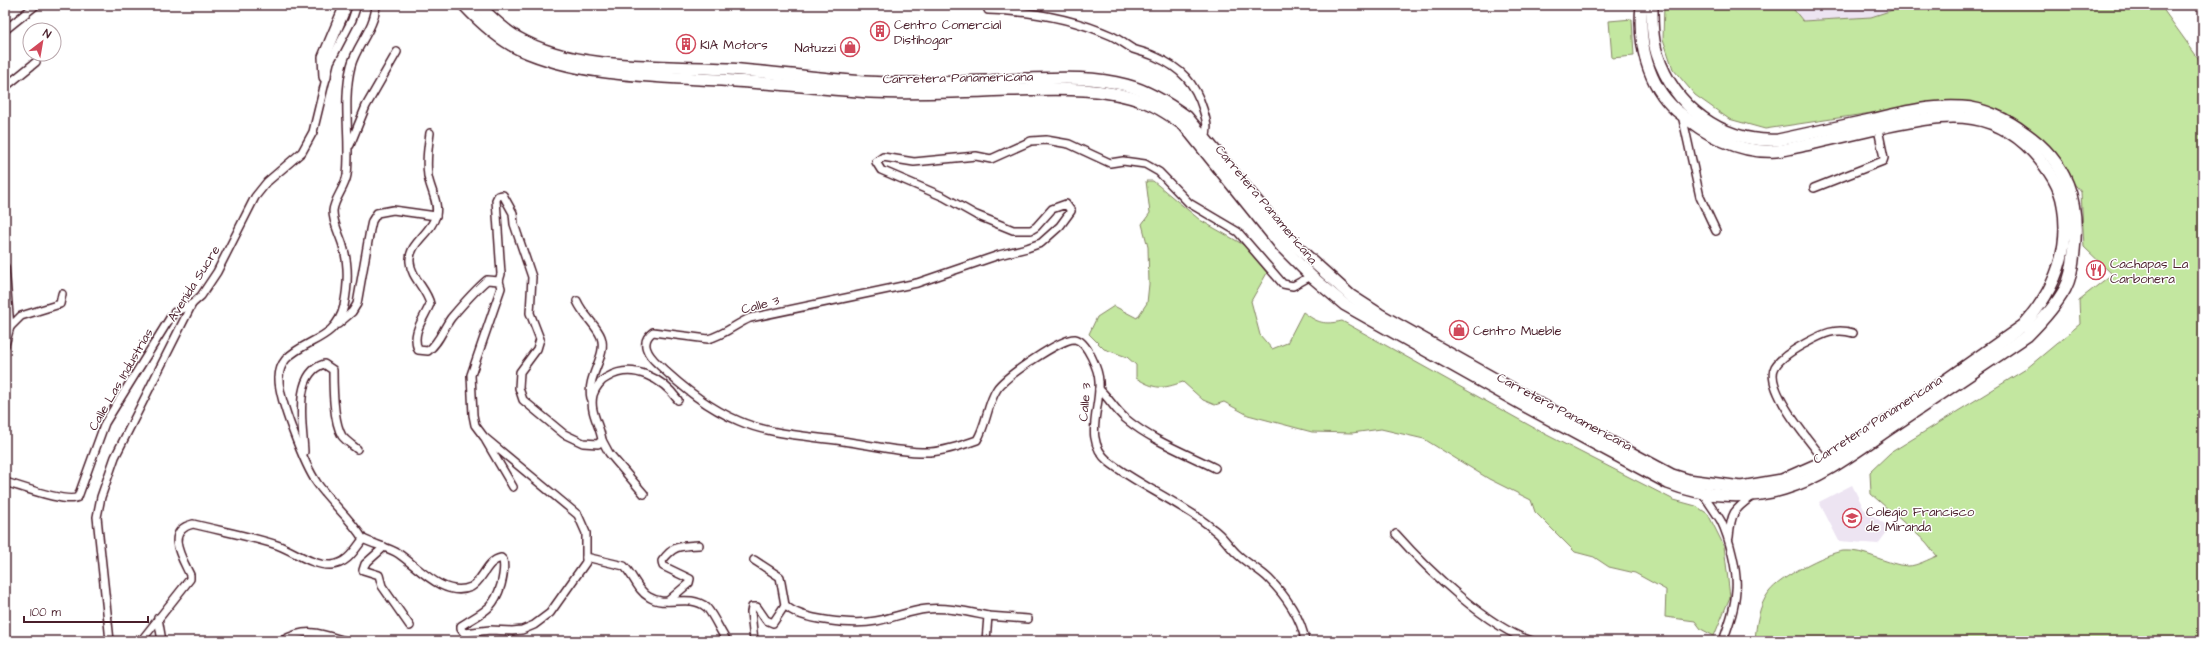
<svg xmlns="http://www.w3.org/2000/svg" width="2208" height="646" font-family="'Architects Daughter',sans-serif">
	<rect width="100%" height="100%" fill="#fff"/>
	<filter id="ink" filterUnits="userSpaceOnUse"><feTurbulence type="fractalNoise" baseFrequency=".025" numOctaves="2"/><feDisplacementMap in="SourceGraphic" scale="8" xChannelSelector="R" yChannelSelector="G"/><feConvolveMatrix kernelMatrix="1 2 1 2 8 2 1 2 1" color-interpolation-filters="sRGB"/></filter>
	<g filter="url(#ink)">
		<!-- built -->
		<g fill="#ede4f2">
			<path d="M1790,5H1908L1871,17L1803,21Z"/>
			<path d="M1852,485L1864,509L1890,528L1878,544L1839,541L1819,502Z"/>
		</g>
		<!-- green -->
		<g fill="#c3e7a0" stroke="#868366">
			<path d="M1664,5H1790L1803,21L1871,17L1908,5H2160L2203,65V641H1755C1756,625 1759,605 1769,592C1779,578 1826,553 1843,551C1866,549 1886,565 1908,566C1917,566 1929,559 1937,556L1926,542L1871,494L1870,472L1890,453L2026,369L2080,324L2079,300L2112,274L2084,247L2081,192L2036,137L1951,106L1878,112L1765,129L1729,119L1695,95L1673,69L1663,39Z"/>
			<path d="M1632,19L1634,56L1612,58L1609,21Z"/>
			<path d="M1153,181L1200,220L1244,245L1267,273L1251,301L1260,335L1272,349L1287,343L1303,312C1318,323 1324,325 1342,321L1545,434L1674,500L1696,506L1708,514L1724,546L1730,597L1714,636L1701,629L1695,621L1665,617L1666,590L1635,573L1609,567L1594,557L1575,552L1535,512L1531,500L1489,479L1424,439L1381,429L1352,433L1312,432L1248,415L1224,402L1215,405L1203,400L1183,382C1162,389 1156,390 1136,378V365L1127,357L1104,349L1089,334L1097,317L1114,306L1137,318L1147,303L1149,284L1148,247L1142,224L1150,213L1146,181Z"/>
		</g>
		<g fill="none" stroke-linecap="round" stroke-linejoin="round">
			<defs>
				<g id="minor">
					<path d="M988,10C1032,11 1072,18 1112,36C1120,40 1126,45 1133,49C1141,52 1149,53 1156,57C1181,68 1195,83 1203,109C1206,119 1209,128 1205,138"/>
					<path d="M5,30L36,5"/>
					<path d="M5,87L36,62"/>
					<path d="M1682,115L1700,197L1716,231"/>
					<path d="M350,145L366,106L397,52"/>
					<path d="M1814,188L1883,161L1884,158L1878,129"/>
					<path d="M5,267L10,327L5,345"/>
					<path d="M499,281L501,274L496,200L498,196L503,195L513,213L514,224L532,277L530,313L540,339L537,349L520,372L519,388L523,400L564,434L583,443L598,444L602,440C600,425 589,412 593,395C595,388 601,380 608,377C633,362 663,379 678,400"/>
					<path d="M577,301C583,315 597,326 601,337C608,356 586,376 591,398"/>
					<path d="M338,324L352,312L357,304L370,230L372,221L377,213L393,210L436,216"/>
					<path d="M10,327L21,316L60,304L62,294"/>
					<path d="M1099,389C1109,398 1115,410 1126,419C1151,440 1185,453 1215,468"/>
					<path d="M602,440L609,453L644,494"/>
					<path d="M486,441L513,487"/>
					<path d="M304,452C303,426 292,374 324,364L333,370C333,387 333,421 342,436C346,441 352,445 357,449"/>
					<path d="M1825,461C1812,444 1763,388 1775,367C1781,357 1795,349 1804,344C1821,335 1834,327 1853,333"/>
					<path d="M5,482C20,486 67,504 78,497L105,423L170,318L175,312L192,304"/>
					<path d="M1702,492C1708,502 1715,511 1721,521C1729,537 1738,572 1736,590C1735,608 1729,624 1723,641"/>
					<path d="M1396,534C1427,569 1488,628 1532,641"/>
					<path d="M1729,537C1731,513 1733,510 1753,496"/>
					<path d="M363,539C375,545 388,547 399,554C418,567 445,599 471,587C483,581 486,561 501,558L503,560C505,568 503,577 501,585C493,611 482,612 461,626V629L464,633L490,630L512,631L522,630L534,625L550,613L586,562V533L578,515L484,437L475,425L473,415L471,375L501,288L499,281L487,280C474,291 462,305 451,318C443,329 439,343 428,351L418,350C411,332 424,319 430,304C427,289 411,278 410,262C408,243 432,233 436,215C439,202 430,189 428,176C426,160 428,148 430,133"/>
					<path d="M384,547L365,564L363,570L379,575L382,586L410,626"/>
					<path d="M586,557L624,566C634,576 637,590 649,597C666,608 689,593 706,607C712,612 721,633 727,641"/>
					<path d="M754,560L780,577L785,605C800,621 855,625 876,621C893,618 909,611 927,609C947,607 968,612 988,616L986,641"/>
					<path d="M668,601L689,583L690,579L663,566L662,561C674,545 680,546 699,545"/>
					<path d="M988,616L1028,619"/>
					<path d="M158,618L162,641"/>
					<path d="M110,641L97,517L101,497L115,457L192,304L201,296L217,272L255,197L267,182L302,152L313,132L330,62L352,20L357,5"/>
					<path d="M141,641L190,579V575C182,558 164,531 193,524C221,531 250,536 277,545C294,551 312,566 331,565C347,564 354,551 363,539C350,518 331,503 317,483C305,466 278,398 279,378C279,371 281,365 286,359C307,338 336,340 344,306C348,286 349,265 343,246C340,235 333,224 333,211C334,199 345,188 347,175C351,139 342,102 351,66C356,46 375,28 376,5"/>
					<path d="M282,641C306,627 320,633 345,641"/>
					<path d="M754,641L751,612L752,607H757L766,620L773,623L785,605"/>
					<path d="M1305,641C1302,619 1285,595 1269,579C1259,569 1246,563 1236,553C1228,545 1222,535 1213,529C1204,521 1193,514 1183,508C1158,492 1132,480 1109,462C1082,440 1101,409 1099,382C1099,371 1087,341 1075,339C1061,338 1005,377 997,389C987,404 987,424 977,440C963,445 945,451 930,452C902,453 871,445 843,441C810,436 771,435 739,421C708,408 683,388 658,364C648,355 639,342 653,332L708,339C724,335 736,324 750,318L917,283L999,255L1027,248L1041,243L1060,226L1071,211L1066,204L1052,209L1036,227L1031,230H1013L976,215L944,197L881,170L876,162L883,157L914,162L976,156L991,159L1031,141L1046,140L1069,144L1110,163L1123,161L1145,164L1159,172L1189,203L1238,232L1283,284L1293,286L1311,276"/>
				</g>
				<g id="primary">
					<path d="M464,5C480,22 498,39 519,49C582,77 653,76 721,80C771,83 820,88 870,92C917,94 963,92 1010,90C1055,89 1101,86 1145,102C1159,107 1171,116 1184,125L1282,247L1311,276L1345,305L1523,405L1668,483C1704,497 1746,500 1784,489C1822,478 1857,451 1889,429C1935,398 1981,367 2027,336C2041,322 2055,307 2065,289C2071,278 2073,264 2074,251C2080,201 2067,162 2025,133C2008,120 1984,108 1962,107C1932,105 1904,112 1875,119C1843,126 1810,133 1778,140C1722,143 1674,107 1657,54C1652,38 1652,21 1652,5"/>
					<path d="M478,5C490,16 503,30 518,38C578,72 661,65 728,69C788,73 848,84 908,83C948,83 987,81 1026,79C1059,78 1093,76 1126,85C1149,91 1168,103 1187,117L1289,240L1351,296L1379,314L1527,397L1672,475L1688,480L1741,487L1782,480L1825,461L1869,434L2024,325C2054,291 2071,251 2063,205C2060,184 2047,167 2033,152C1989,105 1940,115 1884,127C1860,133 1835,138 1810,144C1799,146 1787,150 1776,151C1738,154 1704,134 1676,110C1647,84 1638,42 1642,5"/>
					<path d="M325,77L324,57L346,5"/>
				</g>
			</defs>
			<!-- minor casing -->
			<use href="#minor" stroke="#4a1f2b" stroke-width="10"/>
			<!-- primary casing -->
			<use href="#primary" stroke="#4a1f2b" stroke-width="14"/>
			<!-- minor -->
			<use href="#minor" stroke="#fff" stroke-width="7"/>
			<!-- primary -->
			<use href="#primary" stroke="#fff" stroke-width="11"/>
		</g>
	</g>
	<!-- icons -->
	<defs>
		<symbol id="building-ring" viewBox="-11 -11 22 22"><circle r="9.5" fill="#fff" stroke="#d1495b" stroke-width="1.5"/><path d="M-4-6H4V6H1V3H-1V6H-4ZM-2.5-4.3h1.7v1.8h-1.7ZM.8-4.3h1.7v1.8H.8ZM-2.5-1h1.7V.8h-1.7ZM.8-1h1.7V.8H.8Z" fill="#d1495b"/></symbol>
		<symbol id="shop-ring" viewBox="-11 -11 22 22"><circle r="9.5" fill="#fff" stroke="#d1495b" stroke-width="1.5"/><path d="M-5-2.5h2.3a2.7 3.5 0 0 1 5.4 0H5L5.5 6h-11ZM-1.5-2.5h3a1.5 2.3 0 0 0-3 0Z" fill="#d1495b"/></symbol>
		<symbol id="restaurant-ring" viewBox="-11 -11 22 22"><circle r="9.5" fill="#fff" stroke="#d1495b" stroke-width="1.5"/><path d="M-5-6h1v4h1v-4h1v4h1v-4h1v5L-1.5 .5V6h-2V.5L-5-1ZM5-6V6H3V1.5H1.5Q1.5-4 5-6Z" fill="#d1495b"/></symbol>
		<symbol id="school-ring" viewBox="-11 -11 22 22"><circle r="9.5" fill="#fff" stroke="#d1495b" stroke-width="1.5"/><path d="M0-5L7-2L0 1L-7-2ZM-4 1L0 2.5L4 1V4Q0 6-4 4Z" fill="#d1495b"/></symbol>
	</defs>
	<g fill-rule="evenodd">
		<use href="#building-ring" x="869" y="20" width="22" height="22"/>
		<use href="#building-ring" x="675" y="33" width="22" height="22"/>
		<use href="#shop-ring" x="839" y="36" width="22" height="22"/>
		<use href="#restaurant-ring" x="2085" y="259" width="22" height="22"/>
		<use href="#shop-ring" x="1448" y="319" width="22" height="22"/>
		<use href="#school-ring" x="1841" y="507" width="22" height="22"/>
	</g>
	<g text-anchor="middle" stroke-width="3" stroke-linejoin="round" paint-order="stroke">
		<!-- poi labels -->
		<g font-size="13" fill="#4a1f2b" stroke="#fff" text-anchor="start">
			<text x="894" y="29">Centro Comercial<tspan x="894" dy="15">Distihogar</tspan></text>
			<text x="700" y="49">KIA Motors</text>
			<text x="836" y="52" text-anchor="end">Natuzzi</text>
			<text x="2110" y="268">Cachapas La<tspan x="2110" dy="15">Carbonera</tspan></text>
			<text x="1473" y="335">Centro Mueble</text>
			<text x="1866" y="516">Colegio Francisco<tspan x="1866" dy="15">de Miranda</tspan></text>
		</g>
		<!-- street labels -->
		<g font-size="13" fill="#4a1f2b" stroke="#fff">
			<text transform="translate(958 77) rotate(-1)" y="5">Carretera Panamericana</text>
			<text transform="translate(1267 204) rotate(50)" y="5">Carretera Panamericana</text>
			<text transform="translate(193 283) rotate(-58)" y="5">Avenida Sucre</text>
			<text transform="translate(760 304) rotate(-15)" y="5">Calle 3</text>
			<text transform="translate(120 379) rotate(-60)" y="5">Calle Las Industrias</text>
			<text transform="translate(1084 402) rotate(-85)" y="5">Calle 3</text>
			<text transform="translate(1565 411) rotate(28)" y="5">Carretera Panamericana</text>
			<text transform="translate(1877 419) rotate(-33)" y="5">Carretera Panamericana</text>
		</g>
	</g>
	<!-- margin -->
	<rect width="2208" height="646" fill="none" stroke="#fff" stroke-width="20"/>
	<rect x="10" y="10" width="2188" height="626" fill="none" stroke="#4a1f2b" stroke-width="1.5" filter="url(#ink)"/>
	<!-- north arrow -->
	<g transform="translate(42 42) rotate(31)"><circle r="19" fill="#ffffff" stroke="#b7a5aa"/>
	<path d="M0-3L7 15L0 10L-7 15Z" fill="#d1495b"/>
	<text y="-6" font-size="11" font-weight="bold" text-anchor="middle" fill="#4a1f2b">N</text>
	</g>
	<!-- scale -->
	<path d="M24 616v6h124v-6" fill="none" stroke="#4a1f2b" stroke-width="2"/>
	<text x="30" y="616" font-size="12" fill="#4a1f2b" stroke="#ffffff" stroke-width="3" paint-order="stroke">100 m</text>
</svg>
